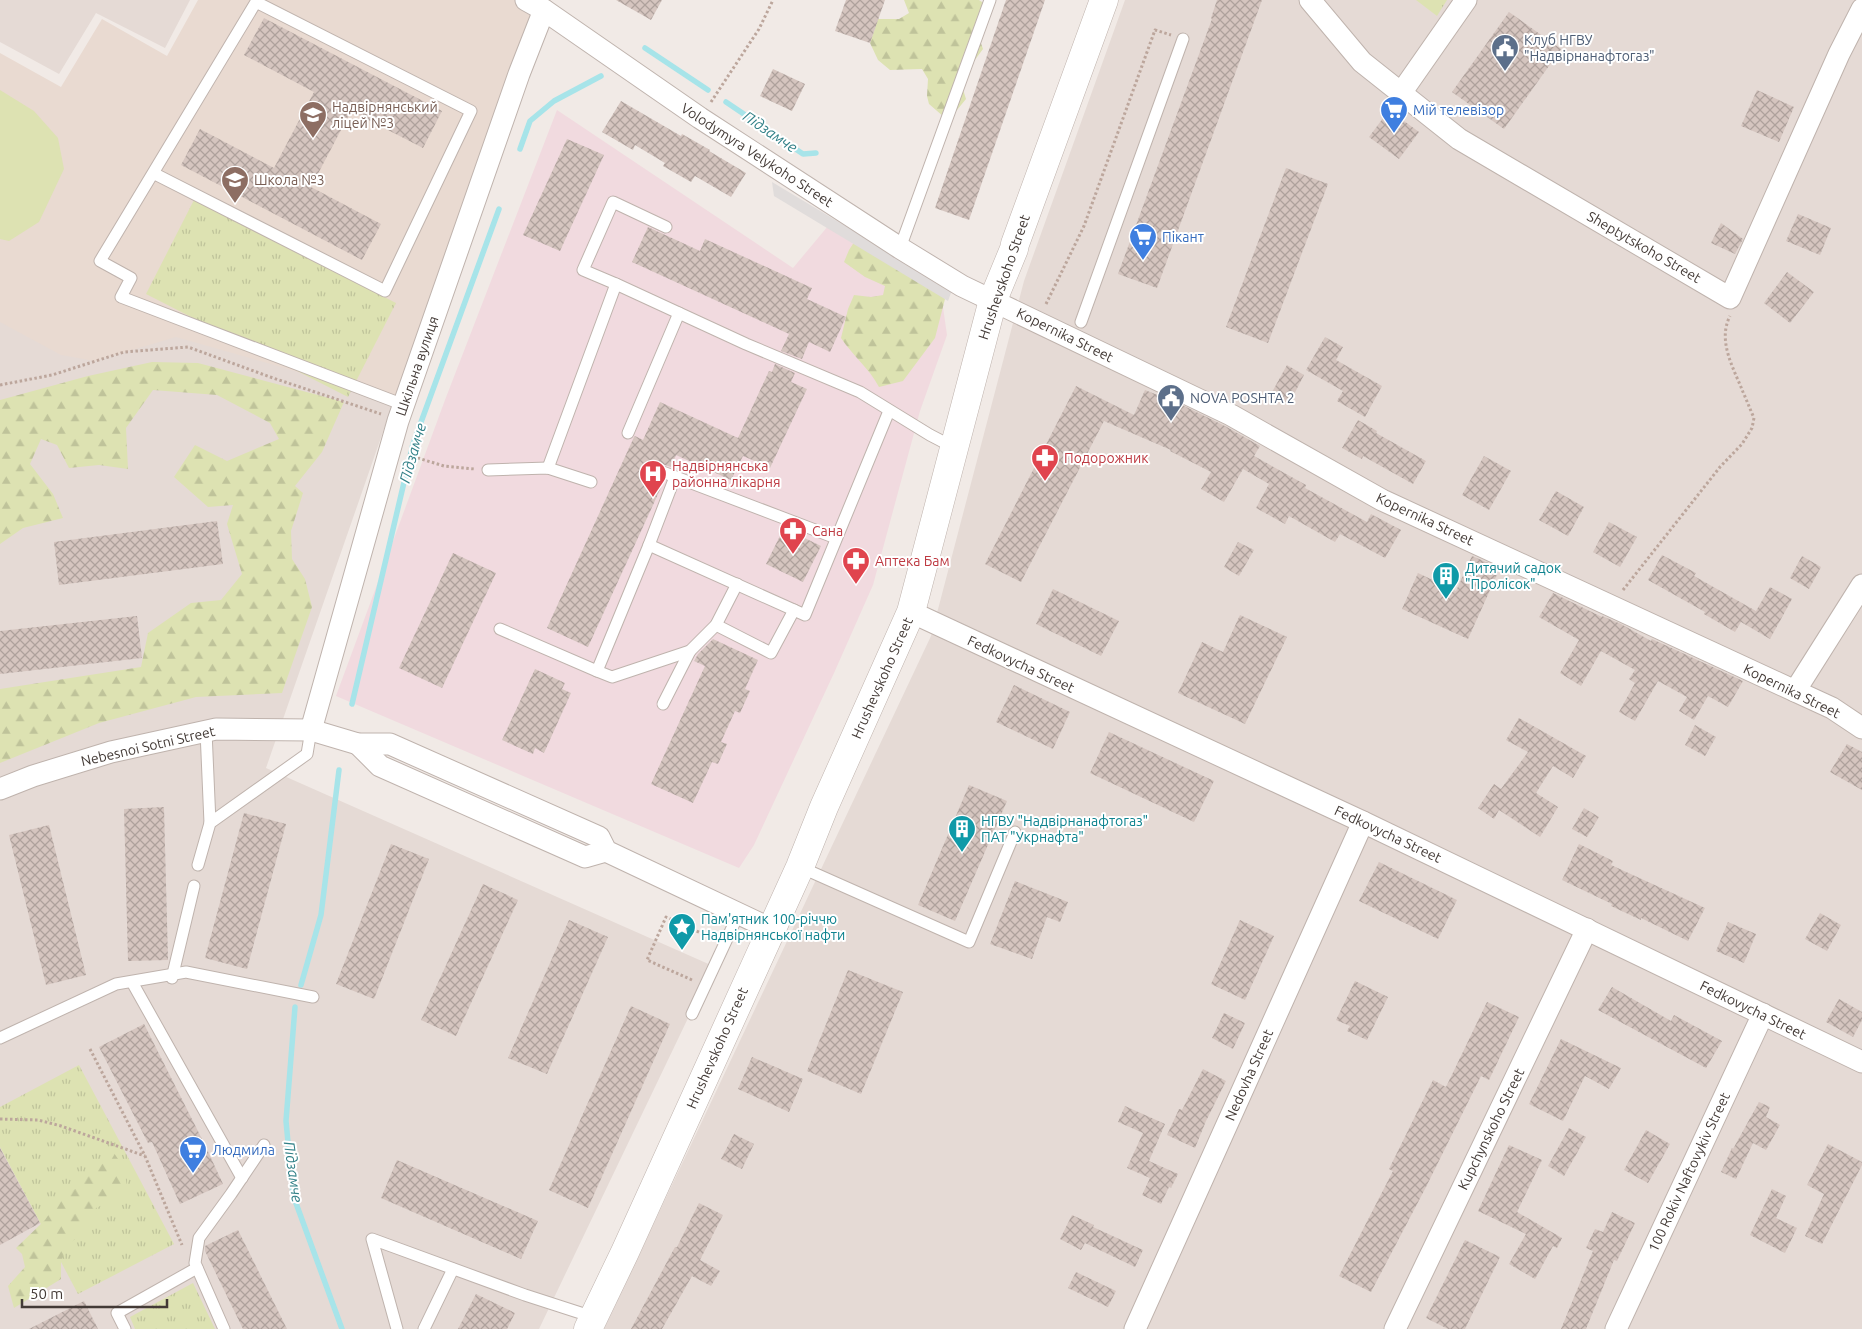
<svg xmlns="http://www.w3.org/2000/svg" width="1862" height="1329" font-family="Ubuntu,sans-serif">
	<defs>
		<pattern id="grass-tufts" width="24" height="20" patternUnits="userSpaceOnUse" patternTransform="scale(1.25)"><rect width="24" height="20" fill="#dde2b2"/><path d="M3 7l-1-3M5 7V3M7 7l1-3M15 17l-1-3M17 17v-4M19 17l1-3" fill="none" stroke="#bfc39a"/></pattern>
		<pattern id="forest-firs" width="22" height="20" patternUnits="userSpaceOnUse" patternTransform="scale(1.25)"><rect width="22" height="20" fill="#dde2b2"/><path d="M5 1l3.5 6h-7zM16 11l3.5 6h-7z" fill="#bfc39a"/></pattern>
		<pattern id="building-cross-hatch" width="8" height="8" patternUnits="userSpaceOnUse" patternTransform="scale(1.25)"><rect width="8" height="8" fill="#d5c5bf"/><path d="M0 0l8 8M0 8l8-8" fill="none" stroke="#aea19c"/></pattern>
	</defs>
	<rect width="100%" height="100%" fill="#f1eae6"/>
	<!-- residential -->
	<g fill="#e5dad5">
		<path d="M0,0H190L165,48L96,13L59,74L0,42Z"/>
		<path d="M244,0L393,403L266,768L713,966L539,1329H0V318Z"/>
		<path d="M1125,0H1862V1329H604L931,636L1024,281Z"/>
	</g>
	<!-- education -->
	<path fill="#e9dad1" d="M198,0H518L540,12L393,403L288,369L176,337L95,361L61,355L0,322V53L61,87L102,19L167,56Z"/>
	<!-- medical -->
	<path fill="#f1dadf" d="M557,110L793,268L833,220L943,307L947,335L920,411L873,585L834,673L754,845L739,868L336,696L445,400Z"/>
	<!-- grass -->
	<g fill="url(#grass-tufts)">
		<path d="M1416,0H1447L1437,16Z"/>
		<path d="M194,200L396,303L348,397L146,294Z"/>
		<path d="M79,1065L174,1244L78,1294L0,1147V1107Z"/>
		<path d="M193,1283L215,1329H135L130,1317Z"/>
	</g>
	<!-- forest -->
	<g fill="url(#forest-firs)">
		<path d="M904,0H979L985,4L977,32L983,49L960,80L966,99L957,110L944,117L929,104L927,96L928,79L922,69L890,70L878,60L870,43L878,19H899L909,13Z"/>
		<path d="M862,230L935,284L945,299L935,338L903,381L879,387C869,368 853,356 841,338L848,309L854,295L871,297L883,295L885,286L865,277L844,262L849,250Z"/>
		<path d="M152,362L198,363L344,402L322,452L295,486L303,493L291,531L292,559L305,579L312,607L282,693L196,697L99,723L0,763V689L141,667L148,633L191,603L221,600L242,574L227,524L233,505L208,507L174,477L195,445L227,461L279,439L270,423L217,395L153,390L126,428L128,469L99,465L69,468L57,445L41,439L30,464L53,494L63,518L23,528L0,544V400L88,376Z"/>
		<path d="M112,1150L124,1168L127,1187L115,1199L96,1208L86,1219L81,1234L67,1246L61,1262V1279L14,1308L8,1286L25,1267L22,1254L16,1248L45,1220L58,1201L79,1186L92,1165Z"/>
	</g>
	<!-- garden -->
	<path fill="#dde2b2" d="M0,90L34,111L58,138L64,169L39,222L9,241L0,239Z"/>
	<!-- parking -->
	<path fill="#e0dcdb" d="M772,182L952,290L948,301L774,196Z"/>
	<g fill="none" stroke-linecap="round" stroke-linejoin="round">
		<!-- stream -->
		<g stroke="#a7e4e9" stroke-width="5.5">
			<path d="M645,48L708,90"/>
			<path d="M726,102L803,154L816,153"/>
			<path d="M520,149L530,121L554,101L601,76"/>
			<path d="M352,704L413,444L499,209"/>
			<path d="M301,985L321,915L339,770"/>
			<path d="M295,1007L286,1121L293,1195L342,1329"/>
		</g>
	</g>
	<!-- building -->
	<g fill="url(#building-cross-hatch)">
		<path d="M616,0H662L651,20Z"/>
		<path d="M846,0H885L870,43L835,31Z"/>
		<path d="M1006,0H1045L969,220L935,208Z"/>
		<path d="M1217,0H1262L1157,288L1118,274L1212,19L1211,18Z"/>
		<path d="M1509,12L1561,49L1504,129L1452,92Z"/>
		<path d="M264,18L442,111L423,148L351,111L311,187L381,224L362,260L181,165L200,129L274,168L314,92L244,55Z"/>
		<path d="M773,69L805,84L792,111L760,96Z"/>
		<path d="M1757,90L1794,107L1779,142L1741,126Z"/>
		<path d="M621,101L681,136L682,134L710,150L709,151L746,173L731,197L695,176L691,182L663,166L665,163L635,145L633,150L602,132Z"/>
		<path d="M1389,110L1419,132L1399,159L1369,137Z"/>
		<path d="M567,139L604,155L560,251L523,235Z"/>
		<path d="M1286,168L1328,184L1268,343L1226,327Z"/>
		<path d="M1798,214L1831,228L1820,255L1786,241Z"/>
		<path d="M1721,223L1743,239L1735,254L1711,243Z"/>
		<path d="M648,227L700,251L705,239L812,288L807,299L846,317L830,352L809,342L802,359L781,351L789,334L632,262Z"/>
		<path d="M1787,272L1814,292L1790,323L1764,303Z"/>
		<path d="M1325,337L1343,347L1336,360L1382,386L1365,417L1337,401L1343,391L1306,370Z"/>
		<path d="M775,364L795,373L791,382L807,389L770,468L743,456L731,480L676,455L671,467L662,464L656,465L653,469L654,475L664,481L588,647L547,628L634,437L635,436L643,440L660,402L738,438L769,371L772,372Z"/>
		<path d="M1287,365L1304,375L1289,404L1271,394Z"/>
		<path d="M1076,386L1134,415L1145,390L1180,404L1225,426L1260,446L1254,456L1306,485L1305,488L1367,522L1371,514L1401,530L1385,558L1340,534L1335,542L1289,516L1285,524L1256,508L1269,484L1243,469L1224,502L1201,489L1211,472L1170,451L1171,450L1104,421L1021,582L985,564Z"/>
		<path d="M1358,420L1377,431L1376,433L1426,461L1413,484L1363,456L1362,459L1342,448Z"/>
		<path d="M1484,456L1511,471L1489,510L1462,495Z"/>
		<path d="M1556,491L1584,507L1568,536L1539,520Z"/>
		<path d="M217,521L223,564L59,585L54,542Z"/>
		<path d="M1609,522L1637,537L1620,567L1593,552Z"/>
		<path d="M784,528L821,546L803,582L766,564Z"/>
		<path d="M1238,542L1254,550L1239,576L1224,567Z"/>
		<path d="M453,553L496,573L442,688L399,668Z"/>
		<path d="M1662,555L1696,573L1694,576L1756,611L1770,587L1792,599L1770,639L1741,622L1735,632L1704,614L1705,612L1648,580Z"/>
		<path d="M1472,556L1500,568L1468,639L1402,609L1418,573L1456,591Z"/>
		<path d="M1802,556L1821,567L1809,589L1790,578Z"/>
		<path d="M1053,589L1119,621L1101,656L1036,624Z"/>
		<path d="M1553,593L1602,617V616L1621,624L1651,641L1652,639L1743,681L1728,707L1708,696L1694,720L1679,711L1687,697L1658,681L1635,721L1619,712L1635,683L1629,679L1635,670L1601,651L1581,686L1560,673L1579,640L1539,617Z"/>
		<path d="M1240,615L1287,637L1245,724L1178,693L1202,642L1223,652Z"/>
		<path d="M137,616L142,658L0,674V631Z"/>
		<path d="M713,639L758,660L745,689L750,691L740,713L735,711L721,742L727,744L718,764L712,762L693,803L651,784L705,666L694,661L698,654Z"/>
		<path d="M535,669L565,683L562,689L571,693L544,753L535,748L533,754L502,740Z"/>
		<path d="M1014,685L1070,712L1053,749L996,722Z"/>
		<path d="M1519,718L1586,756L1573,778L1553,766L1536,793L1558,807L1540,837L1499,810L1494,819L1478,808L1494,784L1501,789L1528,752L1506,740Z"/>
		<path d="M1695,725L1716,737L1705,756L1685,745Z"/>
		<path d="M1109,732L1214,781L1194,822L1090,773Z"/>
		<path d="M1847,744L1862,752V790L1830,772Z"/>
		<path d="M969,785L1007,801L955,921L918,905Z"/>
		<path d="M164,807L168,960L128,961L124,809Z"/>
		<path d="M1584,808L1599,817L1587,837L1572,829Z"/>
		<path d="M244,813L286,824L247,969L205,958Z"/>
		<path d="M49,825L86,975L46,985L9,835Z"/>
		<path d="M391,844L429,859L374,999L336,984Z"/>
		<path d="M1579,844L1613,861L1611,865L1705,908L1688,941L1641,918V920L1611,906L1612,904L1562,880Z"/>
		<path d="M1379,862L1457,900L1438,939L1359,901Z"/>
		<path d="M1015,881L1068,902L1060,922L1047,917L1032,959L990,944Z"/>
		<path d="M483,884L518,900L456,1036L421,1020Z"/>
		<path d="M1820,913L1841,925L1827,951L1805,939Z"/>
		<path d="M569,920L608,937L547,1074L508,1058Z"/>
		<path d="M1240,920L1274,936L1245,1000L1211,984Z"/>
		<path d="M1728,922L1756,934L1744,963L1716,951Z"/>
		<path d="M848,970L903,992L861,1094L807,1071Z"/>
		<path d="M1355,981L1388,997L1367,1040L1347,1031L1350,1026L1336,1020Z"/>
		<path d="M1612,987L1671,1021L1674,1015L1722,1041L1706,1068L1598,1010Z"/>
		<path d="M1839,999L1862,1012V1020L1853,1037L1826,1022Z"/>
		<path d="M1487,1002L1519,1017L1489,1080L1481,1076L1426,1187L1371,1292L1339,1276L1393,1171L1389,1169L1433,1080L1446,1087Z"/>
		<path d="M631,1006L670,1024L588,1208L549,1190Z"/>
		<path d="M1224,1013L1245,1023L1233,1049L1212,1038Z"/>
		<path d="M144,1024L205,1145L223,1184L180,1204L152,1142L148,1143L99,1047Z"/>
		<path d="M1561,1039L1621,1068L1609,1089L1585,1076L1563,1121L1529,1104Z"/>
		<path d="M752,1057L803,1079L789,1112L738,1089Z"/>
		<path d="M1203,1069L1226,1081L1206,1121L1195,1148L1167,1135L1179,1109L1182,1110Z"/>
		<path d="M1759,1102L1770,1107L1766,1117L1780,1125L1766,1150L1753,1143L1736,1179L1721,1172L1732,1148L1733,1149Z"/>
		<path d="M1125,1106L1165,1124L1149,1161L1178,1174L1171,1188L1169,1187L1161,1204L1142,1195L1150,1178L1127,1168L1143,1133L1118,1122Z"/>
		<path d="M1569,1128L1586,1137L1564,1176L1548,1166Z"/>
		<path d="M1646,1130L1670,1144L1648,1183L1624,1170Z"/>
		<path d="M734,1134L754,1144L742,1169L721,1159Z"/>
		<path d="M1828,1144L1862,1162V1165L1822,1244L1805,1236L1824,1194L1807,1185Z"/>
		<path d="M1509,1145L1542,1160L1517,1212L1562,1238L1557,1248L1553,1246L1535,1279L1509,1264L1526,1234L1478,1211Z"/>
		<path d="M0,1148L40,1223L0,1245Z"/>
		<path d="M397,1160L538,1221L521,1259L381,1198Z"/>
		<path d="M1772,1189L1786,1196L1776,1218L1797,1228L1785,1253L1750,1235Z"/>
		<path d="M699,1203L723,1215L700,1260L720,1271L711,1286L692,1276L662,1329H631L675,1247H677Z"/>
		<path d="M1612,1212L1635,1223L1617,1261L1614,1260L1586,1329H1561L1593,1251L1586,1248L1595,1229L1603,1232Z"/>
		<path d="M1072,1215L1094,1225L1093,1227L1143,1250L1135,1267L1085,1243L1081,1250L1060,1239Z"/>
		<path d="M238,1230L287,1329H243L205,1251V1246Z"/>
		<path d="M1465,1240L1500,1257L1465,1329H1448L1426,1318Z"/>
		<path d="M1076,1272L1116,1291L1108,1307L1068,1288Z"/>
		<path d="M476,1294L515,1313L507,1329H458Z"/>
		<path d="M84,1301L98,1329H29Z"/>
	</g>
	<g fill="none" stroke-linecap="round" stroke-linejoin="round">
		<defs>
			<g id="service">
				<path d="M153,173L385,291L471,111L256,2L100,261L131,278L121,297L404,405"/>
				<path d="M900,248L990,0"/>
				<path d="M616,284L583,270L613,202L666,227"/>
				<path d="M1081,322L1183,39"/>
				<path d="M628,433L679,313"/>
				<path d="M548,468L616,284L746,344L860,392L930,435L955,448"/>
				<path d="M488,470L548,468L591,482"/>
				<path d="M660,471L836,538"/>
				<path d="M649,545L805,615L889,411"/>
				<path d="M716,625L771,653L794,610"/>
				<path d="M500,629L597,671L649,545L675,477"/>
				<path d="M597,671L612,677L690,651L716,625L737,584"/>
				<path d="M663,704L690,651"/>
				<path d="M206,731L210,823"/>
				<path d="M198,865L210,823L307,754L311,730"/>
				<path d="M800,867L969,942L1015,832"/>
				<path d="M172,978L194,886"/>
				<path d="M132,982L242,1178"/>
				<path d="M692,1014L739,913"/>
				<path d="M0,1038L116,984L186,972L313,997"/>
				<path d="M125,1329L117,1313L197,1268"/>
				<path d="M224,1329L195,1263L199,1238L231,1194L264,1145"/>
				<path d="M397,1329L372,1239L525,1295L593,1317"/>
				<path d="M424,1329L453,1269"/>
			</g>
			<g id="minor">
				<path d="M526,0L544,10L700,118L900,248L962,286L1231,415L1382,500L1795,691L1832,708L1862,728"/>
				<path d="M1310,0L1362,62L1459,139L1730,298L1839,54L1862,9"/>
				<path d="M1401,93L1466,0"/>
				<path d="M911,612L1363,822L1862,1062"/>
				<path d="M1795,691L1862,585"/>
				<path d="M311,730L398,421L519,74L544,10"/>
				<path d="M358,744L380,766L585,857L606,851"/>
				<path d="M0,789L33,776L111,752L216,729L311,730L358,744H390L599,837L606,851L771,929"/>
				<path d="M1135,1329L1363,822"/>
				<path d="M1395,1329L1587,929"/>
				<path d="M1616,1329L1763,1014"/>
			</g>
			<path id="tertiary" d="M588,1329L625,1252L800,867L824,807L911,612L993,300L1014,249L1015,244L1104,0"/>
		</defs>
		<!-- service casing -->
		<use href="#service" stroke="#bfb3ad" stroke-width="13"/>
		<!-- minor casing -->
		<use href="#minor" stroke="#bfb3ad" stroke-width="23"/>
		<!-- tertiary casing -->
		<use href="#tertiary" stroke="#bfb3ad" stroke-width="29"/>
		<!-- path -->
		<g stroke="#bca69c" stroke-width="3" stroke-dasharray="2.5 2.5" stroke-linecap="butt">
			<path d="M711,102L759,29L773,0"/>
			<path d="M1046,304L1084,226L1155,30L1171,35"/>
			<path d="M0,385L52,375L124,352L188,347L273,378L381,414"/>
			<path d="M408,455L444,466L475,469"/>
			<path d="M1623,590L1720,467L1742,444L1752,428L1754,418C1750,409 1747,401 1743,392C1734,369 1717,341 1730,316"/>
			<path d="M692,980L647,960L666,917L712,938"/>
			<path d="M90,1049L145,1156L182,1245"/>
			<path d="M0,1119L38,1120L61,1126L145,1156"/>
		</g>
		<!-- service -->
		<use href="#service" stroke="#fff" stroke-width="11"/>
		<!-- minor -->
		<use href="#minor" stroke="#fff" stroke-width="21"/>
		<!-- tertiary -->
		<use href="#tertiary" stroke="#fff" stroke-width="28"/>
	</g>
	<!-- icons -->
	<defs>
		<symbol id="civic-pin" viewBox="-11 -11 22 30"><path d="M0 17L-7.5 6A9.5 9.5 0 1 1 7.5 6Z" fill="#5c6f8a" stroke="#fff"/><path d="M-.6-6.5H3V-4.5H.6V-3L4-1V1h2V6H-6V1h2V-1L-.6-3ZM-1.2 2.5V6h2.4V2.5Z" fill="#fff"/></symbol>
		<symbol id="supermarket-pin" viewBox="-11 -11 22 30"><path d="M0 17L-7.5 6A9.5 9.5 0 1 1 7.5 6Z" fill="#3f7fe0" stroke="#fff"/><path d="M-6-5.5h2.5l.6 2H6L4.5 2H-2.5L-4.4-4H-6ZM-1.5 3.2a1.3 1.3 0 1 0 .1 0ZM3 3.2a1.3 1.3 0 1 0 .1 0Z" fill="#fff"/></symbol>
		<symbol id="school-pin" viewBox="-11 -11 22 30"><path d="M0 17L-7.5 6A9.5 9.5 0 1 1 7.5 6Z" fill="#8d6e63" stroke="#fff"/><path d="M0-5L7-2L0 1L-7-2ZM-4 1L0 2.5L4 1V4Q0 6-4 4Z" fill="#fff"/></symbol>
		<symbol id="pharmacy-pin" viewBox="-11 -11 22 30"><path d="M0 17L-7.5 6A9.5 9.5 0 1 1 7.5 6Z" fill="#e0444e" stroke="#fff"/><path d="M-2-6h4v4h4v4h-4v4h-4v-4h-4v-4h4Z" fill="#fff"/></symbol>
		<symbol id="hospital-pin" viewBox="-11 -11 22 30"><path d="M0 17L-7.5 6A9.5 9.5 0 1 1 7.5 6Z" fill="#e0444e" stroke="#fff"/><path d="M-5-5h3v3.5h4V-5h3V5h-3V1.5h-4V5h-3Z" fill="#fff"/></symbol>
		<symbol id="building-pin" viewBox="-11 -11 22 30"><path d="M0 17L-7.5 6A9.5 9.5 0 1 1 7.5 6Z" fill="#0f9aa8" stroke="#fff"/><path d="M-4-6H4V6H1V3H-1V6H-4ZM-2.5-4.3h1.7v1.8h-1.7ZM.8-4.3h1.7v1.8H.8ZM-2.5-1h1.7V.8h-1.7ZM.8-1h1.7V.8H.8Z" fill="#fff"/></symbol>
		<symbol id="sight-pin" viewBox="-11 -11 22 30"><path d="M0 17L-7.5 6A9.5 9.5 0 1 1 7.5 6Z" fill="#0f9aa8" stroke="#fff"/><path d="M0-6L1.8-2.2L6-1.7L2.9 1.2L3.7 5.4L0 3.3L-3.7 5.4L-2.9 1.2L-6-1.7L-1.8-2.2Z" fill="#fff"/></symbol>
	</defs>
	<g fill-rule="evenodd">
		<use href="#civic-pin" x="1489" y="32" width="32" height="43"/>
		<use href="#supermarket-pin" x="1378" y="94" width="32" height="43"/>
		<use href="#school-pin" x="297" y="99" width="32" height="43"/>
		<use href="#school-pin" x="219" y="164" width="32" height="43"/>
		<use href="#supermarket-pin" x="1127" y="221" width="32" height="43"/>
		<use href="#civic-pin" x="1155" y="382" width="32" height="43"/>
		<use href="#pharmacy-pin" x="1029" y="442" width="32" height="43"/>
		<use href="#hospital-pin" x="637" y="458" width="32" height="43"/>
		<use href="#pharmacy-pin" x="777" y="515" width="32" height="43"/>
		<use href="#pharmacy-pin" x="840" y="545" width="32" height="43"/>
		<use href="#building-pin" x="1430" y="560" width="32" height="43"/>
		<use href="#building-pin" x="946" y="813" width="32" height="43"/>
		<use href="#sight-pin" x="666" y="911" width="32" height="43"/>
		<use href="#supermarket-pin" x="177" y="1134" width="32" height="43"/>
	</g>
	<g text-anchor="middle" stroke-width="4" stroke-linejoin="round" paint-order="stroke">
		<!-- service labels -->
		<g font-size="14" fill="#4e5e75" stroke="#fff" text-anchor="start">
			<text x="1524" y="45">Клуб НГВУ<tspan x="1524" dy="16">"Надвірнанафтогаз"</tspan></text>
			<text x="1190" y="403">NOVA POSHTA 2</text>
		</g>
		<!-- education labels -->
		<g font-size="14" fill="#785e54" stroke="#fff" text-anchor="start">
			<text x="332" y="112">Надвірнянський<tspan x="332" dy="16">ліцей №3</tspan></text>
			<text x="254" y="185">Школа №3</text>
		</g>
		<!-- shop labels -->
		<g font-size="14" fill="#366cbe" stroke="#fff" text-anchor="start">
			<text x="1413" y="115">Мій телевізор</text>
			<text x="1162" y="242">Пікант</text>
			<text x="212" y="1155">Людмила</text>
		</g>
		<!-- street labels -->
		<g font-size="14" fill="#433a36" stroke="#fff">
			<text transform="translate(757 155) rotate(33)" y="5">Volodymyra Velykoho Street</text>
			<text transform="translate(1644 247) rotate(30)" y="5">Sheptytskoho Street</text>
			<text transform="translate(1004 277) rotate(-71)" y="5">Hrushevskoho Street</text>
			<text transform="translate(1065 335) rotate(26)" y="5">Kopernika Street</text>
			<text transform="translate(417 366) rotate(-71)" y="5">Шкільна вулиця</text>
			<text transform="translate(1425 519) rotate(25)" y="5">Kopernika Street</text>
			<text transform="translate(1021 664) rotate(25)" y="5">Fedkovycha Street</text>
			<text transform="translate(882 678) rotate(-66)" y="5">Hrushevskoho Street</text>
			<text transform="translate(1792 691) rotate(26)" y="5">Kopernika Street</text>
			<text transform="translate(148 746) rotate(-13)" y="5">Nebesnoi Sotni Street</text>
			<text transform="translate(1388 834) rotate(25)" y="5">Fedkovycha Street</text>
			<text transform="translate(1753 1010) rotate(26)" y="5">Fedkovycha Street</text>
			<text transform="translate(717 1048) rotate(-66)" y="5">Hrushevskoho Street</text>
			<text transform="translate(1249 1075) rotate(-66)" y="5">Nedovha Street</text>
			<text transform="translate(1491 1129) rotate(-64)" y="5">Kupchynskoho Street</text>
			<text transform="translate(1689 1172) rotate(-65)" y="5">100 Rokiv Naftovykiv Street</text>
		</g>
		<!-- health labels -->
		<g font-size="14" fill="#be3a42" stroke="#fff" text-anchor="start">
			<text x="1064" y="463">Подорожник</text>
			<text x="672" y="471">Надвірнянська<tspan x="672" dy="16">районна лікарня</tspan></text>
			<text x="812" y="536">Сана</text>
			<text x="875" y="566">Аптека Бам</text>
		</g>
		<!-- culture labels -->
		<g font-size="14" fill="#0d838f" stroke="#fff" text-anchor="start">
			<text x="1465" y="573">Дитячий садок<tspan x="1465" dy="16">"Пролісок"</tspan></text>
			<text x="981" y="826">НГВУ "Надвірнанафтогаз"<tspan x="981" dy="16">ПАТ "Укрнафта"</tspan></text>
			<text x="701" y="924">Пам'ятник 100-річчю<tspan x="701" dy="16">Надвірнянської нафти</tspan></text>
		</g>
		<!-- water labels -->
		<g font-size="15" font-style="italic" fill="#318087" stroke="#fff">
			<text transform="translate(770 132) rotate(34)" y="5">Підзамче</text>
			<text transform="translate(413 453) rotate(-74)" y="5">Підзамче</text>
			<text transform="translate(293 1172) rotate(82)" y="5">Підзамче</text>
		</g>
	</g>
	<!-- scale -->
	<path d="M22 1299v8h145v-8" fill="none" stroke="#433a36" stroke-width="2.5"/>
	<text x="30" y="1299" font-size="15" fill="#433a36" stroke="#ffffff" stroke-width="4" paint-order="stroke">50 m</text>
</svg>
